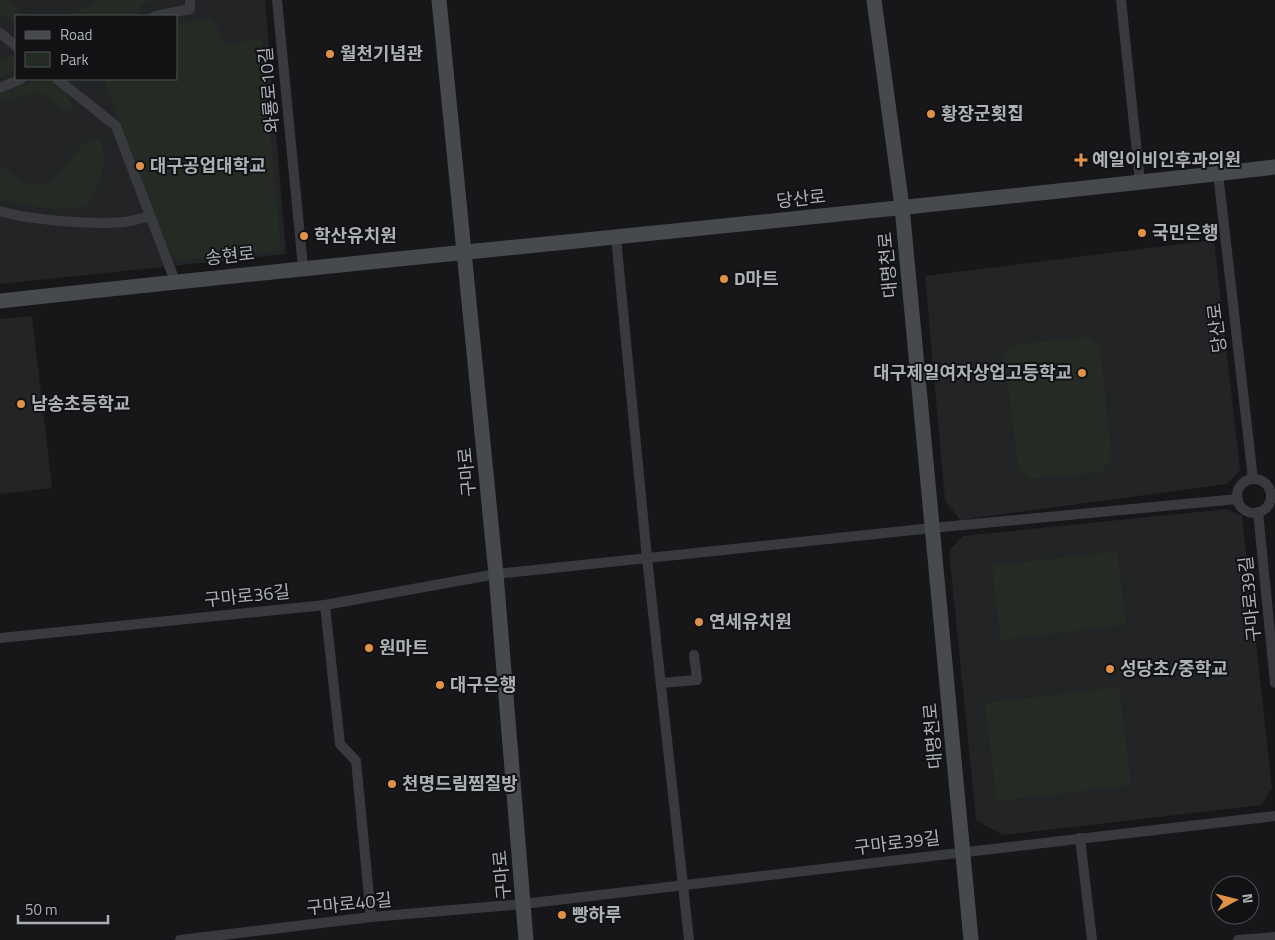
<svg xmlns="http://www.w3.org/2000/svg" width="1275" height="940" font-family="'Titillium Web','Noto Sans KR',sans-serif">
	<rect width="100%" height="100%" fill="#171719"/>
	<!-- built -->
	<g fill="#232426" fill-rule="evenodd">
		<path d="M0,0H265L286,254L0,284ZM16,16H176V79H16Z"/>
		<path d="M1214,240L1240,470L1227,484L960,520L945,500L925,276Z"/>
		<path d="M32,316L52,488L0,494V319Z"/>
		<path d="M1227,509L1242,516L1272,788L1262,805L1003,835L976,820L949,551L963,536Z"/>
	</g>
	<!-- green -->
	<g fill="#242a24">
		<path d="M0,0H6L29,16H16V25L0,14Z"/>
		<path d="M96,0H152L140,6V14L129,16H70Z"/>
		<path d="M213,17L226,44L262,39L281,250L178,261L169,251L104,79H176V24Z"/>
		<path d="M13,55L16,61V69L0,77V59Z"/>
		<path d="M39,79C59,79 66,92 74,108L68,112L41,93L25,95L0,103V94Z"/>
		<path d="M99,139C112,157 98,190 87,206C54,212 32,208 0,198V166L29,185H49L83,144Z"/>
		<path d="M1088,337L1100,347L1112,459L1102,472L1030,479L1018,469L1004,356L1011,345Z"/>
		<path d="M1117,551L1126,625L1001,640L992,566Z"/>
		<path d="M1119,687L1131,785L997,801L985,703Z"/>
	</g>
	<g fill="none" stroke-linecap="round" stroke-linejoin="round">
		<!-- street -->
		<g stroke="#393a3e" stroke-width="10">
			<path d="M277,0L303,267"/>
			<path d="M1121,0L1140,182"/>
			<path d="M155,16L190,9V0"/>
			<path d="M0,33L16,46"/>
			<path d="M57,79L116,126L175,281"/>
			<path d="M0,88L21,79"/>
			<path d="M1218,173L1253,479"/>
			<path d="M0,211C28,220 94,225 124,222C133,221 142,218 150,216"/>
			<path d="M616,238L647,558L689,940"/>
			<circle cx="1254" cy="496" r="17"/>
			<path d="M1258,512L1275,683"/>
			<path d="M325,605L340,744L356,761L371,917"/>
			<path d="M0,638L325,605L496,574L932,528L1238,499"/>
			<path d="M661,683L697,680L694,655"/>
			<path d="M1080,838L1092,940"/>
			<path d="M180,940L371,917L523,904L1275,816"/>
			<path d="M1238,940L1275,937"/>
		</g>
		<!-- secondary -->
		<g stroke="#474a4d" stroke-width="15">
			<path d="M439,0L496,574L526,940"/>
			<path d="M874,0L902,207L971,940"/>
			<path d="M0,301C425,254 850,216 1275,167"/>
		</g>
	</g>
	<!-- markers -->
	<g fill="#e09248" stroke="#121214" stroke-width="2">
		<circle cx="330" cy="54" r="5"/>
		<circle cx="931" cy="114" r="5"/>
		<path d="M1078.5 152.5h5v5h5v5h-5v5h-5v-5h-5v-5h5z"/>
		<circle cx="140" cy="166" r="5"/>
		<circle cx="1142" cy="233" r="5"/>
		<circle cx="304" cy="236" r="5"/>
		<circle cx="724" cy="279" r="5"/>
		<circle cx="1082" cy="373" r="5"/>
		<circle cx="21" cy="404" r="5"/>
		<circle cx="699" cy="622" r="5"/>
		<circle cx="369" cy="648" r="5"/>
		<circle cx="1110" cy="669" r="5"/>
		<circle cx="440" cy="685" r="5"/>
		<circle cx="392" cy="784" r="5"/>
		<circle cx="562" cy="915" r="5"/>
	</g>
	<g text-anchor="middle" stroke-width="4" stroke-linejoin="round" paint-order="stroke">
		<!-- poi labels -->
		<g font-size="18" font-weight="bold" fill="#abb1b7" stroke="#121214" text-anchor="start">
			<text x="340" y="60">월천기념관</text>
			<text x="941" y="120">황장군횟집</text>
			<text x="1092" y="166">예일이비인후과의원</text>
			<text x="150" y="172">대구공업대학교</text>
			<text x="1152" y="239">국민은행</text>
			<text x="314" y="242">학산유치원</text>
			<text x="734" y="285">D마트</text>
			<text x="1072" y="379" text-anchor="end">대구제일여자상업고등학교</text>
			<text x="31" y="410">남송초등학교</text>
			<text x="709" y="628">연세유치원</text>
			<text x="379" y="654">원마트</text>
			<text x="1120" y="675">성당초/중학교</text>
			<text x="450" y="691">대구은행</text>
			<text x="402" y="790">천명드림찜질방</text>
			<text x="572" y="921">빵하루</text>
		</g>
		<!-- street labels -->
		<g font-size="18" fill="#abb1b7" stroke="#121214">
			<text transform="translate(269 90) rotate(-95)" y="6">와룡로10길</text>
			<text transform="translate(801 199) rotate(-6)" y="6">당산로</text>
			<text transform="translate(230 256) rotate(-6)" y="6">송현로</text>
			<text transform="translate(888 265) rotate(-95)" y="6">대명천로</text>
			<text transform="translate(1217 328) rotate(-97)" y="6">당산로</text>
			<text transform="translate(467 472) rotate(-95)" y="6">구마로</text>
			<text transform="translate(247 596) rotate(-6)" y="6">구마로36길</text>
			<text transform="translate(1250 599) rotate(-96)" y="6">구마로39길</text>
			<text transform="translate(933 736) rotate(-95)" y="6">대명천로</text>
			<text transform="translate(897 843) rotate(-7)" y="6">구마로39길</text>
			<text transform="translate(502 875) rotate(-95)" y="6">구마로</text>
			<text transform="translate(349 904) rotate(-6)" y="6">구마로40길</text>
		</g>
	</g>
	<!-- legend -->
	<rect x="15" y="15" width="162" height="65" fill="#121214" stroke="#4f5255"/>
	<rect x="25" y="31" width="25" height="8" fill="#474a4d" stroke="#4f5255"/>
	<text x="60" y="40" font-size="15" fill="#abb1b7">Road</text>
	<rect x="25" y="52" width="25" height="15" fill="#242a24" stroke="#4f5255"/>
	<text x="60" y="65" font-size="15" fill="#abb1b7">Park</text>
	<!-- north arrow -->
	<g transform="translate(1235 900) rotate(83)"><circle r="24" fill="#121214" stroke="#4f5255"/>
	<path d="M0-4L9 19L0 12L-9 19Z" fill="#e09248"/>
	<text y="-8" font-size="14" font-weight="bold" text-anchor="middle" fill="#abb1b7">N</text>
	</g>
	<!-- scale -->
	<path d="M18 915v8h90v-8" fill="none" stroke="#abb1b7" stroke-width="2.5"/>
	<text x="25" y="915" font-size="15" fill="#abb1b7" stroke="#121214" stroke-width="4" paint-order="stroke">50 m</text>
</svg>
